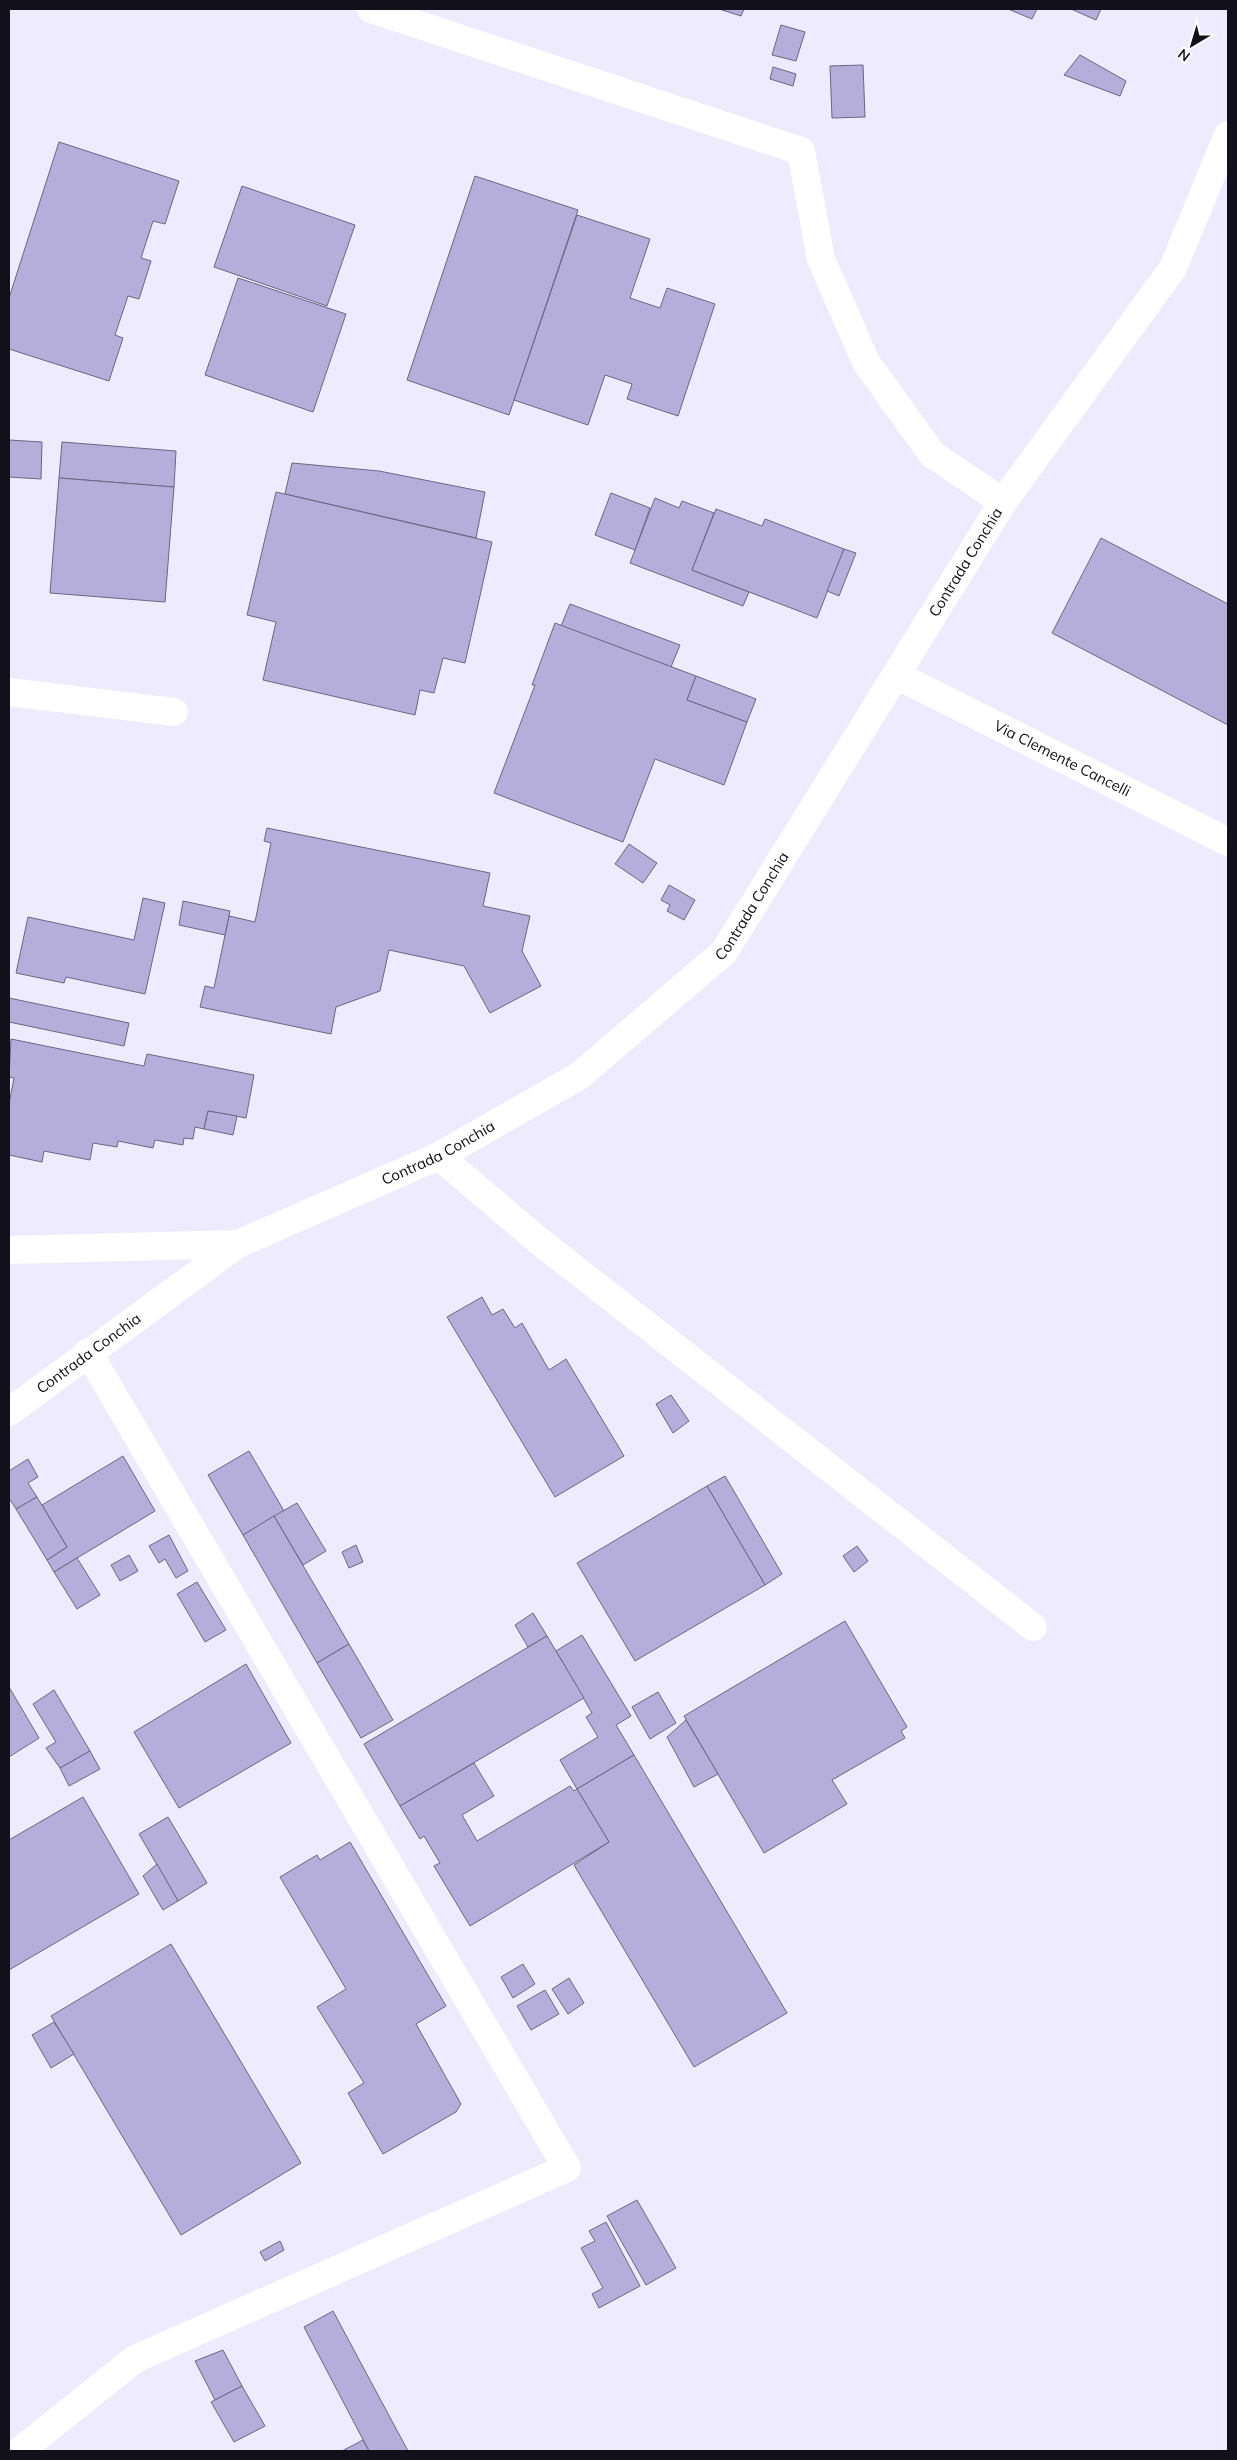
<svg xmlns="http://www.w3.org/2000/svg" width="1237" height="2460" font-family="Mulish,sans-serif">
	<rect width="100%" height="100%" fill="#edebfd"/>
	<!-- building -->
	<g fill="#b5aedb" stroke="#6b6681">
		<path d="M719,9H744L741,16Z"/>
		<path d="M1008,9H1037L1032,19Z"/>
		<path d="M1071,9H1101L1096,20Z"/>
		<path d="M781,25L805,32L796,61L772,55Z"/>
		<path d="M1080,55L1126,81L1120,96L1064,75Z"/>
		<path d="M863,65L865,117L832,118L830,66Z"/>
		<path d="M773,67L796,74L793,86L770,79Z"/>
		<path d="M59,142L179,181L165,224L153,221L141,258L151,261L139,299L128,296L115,335L123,338L109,381L9,349V298Z"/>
		<path d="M475,176L578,210L509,415L407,380Z"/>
		<path d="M242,186L355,225L327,306L214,267Z"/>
		<path d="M577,215L650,239L630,298L660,308L667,288L715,304L678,416L627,399L632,384L605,375L588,425L514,400Z"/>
		<path d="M238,278L346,314L313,412L205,375Z"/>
		<path d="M9,440L42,442L41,479L9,477Z"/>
		<path d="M62,442L176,451L174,487L59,478Z"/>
		<path d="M292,463L379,471L485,492L476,538L285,494Z"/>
		<path d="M59,478L174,487L165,602L50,593Z"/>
		<path d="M276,492L492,542L465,663L443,658L434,693L420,690L415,715L263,680L276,622L247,615Z"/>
		<path d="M611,493L650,508L635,550L595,535Z"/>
		<path d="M655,498L679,508L682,501L714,513L692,570L749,592L743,606L630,563Z"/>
		<path d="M716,509L762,526L765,519L844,549L817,618L692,570Z"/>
		<path d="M1101,538L1228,604V725L1052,633Z"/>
		<path d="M844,549L856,553L839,596L827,591Z"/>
		<path d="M570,604L680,645L671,667L561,626Z"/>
		<path d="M555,623L696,676L687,700L747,722L724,785L655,759L623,842L494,793L535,685H532Z"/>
		<path d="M696,676L756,699L747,722L687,700Z"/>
		<path d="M267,828L490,873L483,906L530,916L522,951L541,986L490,1013L464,966L389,950L380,991L336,1007L331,1034L200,1007L205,986L214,988L229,916L255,922L271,843L264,841Z"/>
		<path d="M629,844L657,863L643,883L615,864Z"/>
		<path d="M669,885L695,900L684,920L667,911L670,905L661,900Z"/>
		<path d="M143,898L165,903L145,994L66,977L64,983L16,973L28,917L134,940Z"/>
		<path d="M183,901L230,911L225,935L179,925Z"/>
		<path d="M9,998L129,1023L124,1046L9,1022Z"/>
		<path d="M11,1039L144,1066L147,1054L254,1075L246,1118L208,1111L204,1129L195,1127L193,1139L184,1138L183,1145L155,1140L153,1148L118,1141L117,1147L93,1143L90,1160L44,1151L42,1162L9,1155V1104L14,1078L9,1077Z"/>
		<path d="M208,1111L237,1116L233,1135L204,1129Z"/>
		<path d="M482,1297L492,1315L503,1309L515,1328L522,1323L549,1370L566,1359L624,1456L555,1497L447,1317Z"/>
		<path d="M671,1395L689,1421L673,1433L656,1404Z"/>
		<path d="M249,1451L284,1511L243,1535L208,1475Z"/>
		<path d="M123,1456L155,1511L54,1572L47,1560L67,1547L42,1505Z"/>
		<path d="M28,1459L38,1477L28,1483L37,1497L16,1509L9,1498V1471Z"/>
		<path d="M725,1476L782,1574L765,1585L707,1486Z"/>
		<path d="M707,1486L765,1585L635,1661L577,1563Z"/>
		<path d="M37,1497L67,1547L47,1560L16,1509Z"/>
		<path d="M297,1503L326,1551L303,1565L274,1516Z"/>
		<path d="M274,1516L349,1644L317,1663L243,1535Z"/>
		<path d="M169,1535L188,1571L176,1578L165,1559L159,1563L149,1546Z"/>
		<path d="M356,1545L363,1562L349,1568L342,1552Z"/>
		<path d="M857,1546L868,1561L854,1572L843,1556Z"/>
		<path d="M129,1555L138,1571L120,1581L111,1565Z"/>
		<path d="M77,1558L100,1595L77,1609L54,1572Z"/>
		<path d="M197,1582L226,1630L205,1642L177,1594Z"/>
		<path d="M533,1613L547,1636L528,1647L515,1625Z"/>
		<path d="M845,1621L907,1727L901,1731L905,1738L832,1780L847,1804L764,1853L684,1716Z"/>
		<path d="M582,1635L631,1716L616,1725L634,1755L577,1789L560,1760L598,1737L586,1717L592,1713L556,1651Z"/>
		<path d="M547,1636L584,1698L400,1806L364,1744Z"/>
		<path d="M349,1644L393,1720L361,1738L317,1663Z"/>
		<path d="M246,1664L291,1743L179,1808L134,1732Z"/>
		<path d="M9,1687L39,1738L9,1757Z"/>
		<path d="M54,1690L90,1751L60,1768L46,1748L56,1742L33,1704Z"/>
		<path d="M658,1692L676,1723L650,1739L632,1707Z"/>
		<path d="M686,1720L718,1774L694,1787L667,1737Z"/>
		<path d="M90,1751L100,1769L69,1786L60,1768Z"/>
		<path d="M634,1755L787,2013L694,2067L574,1865L609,1842L577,1789Z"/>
		<path d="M474,1763L494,1796L462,1815L477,1841L570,1786L574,1791L577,1789L609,1842L470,1926L434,1866L440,1863L424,1836L420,1839L400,1806Z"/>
		<path d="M83,1797L139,1894L9,1970V1840Z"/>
		<path d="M168,1817L207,1883L178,1901L139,1834Z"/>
		<path d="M350,1842L446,2006L416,2024L461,2104L456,2112L383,2154L348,2093L364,2083L317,2007L346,1989L280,1877L317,1855L320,1860Z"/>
		<path d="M157,1864L178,1901L163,1910L143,1876Z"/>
		<path d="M171,1944L301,2163L181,2235L51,2016Z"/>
		<path d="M523,1964L535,1984L513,1998L501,1977Z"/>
		<path d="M569,1978L584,2003L568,2014L552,1989Z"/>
		<path d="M545,1990L559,2014L531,2030L517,2006Z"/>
		<path d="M54,2022L74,2054L51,2068L32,2035Z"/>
		<path d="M637,2200L676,2268L646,2285L607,2216Z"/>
		<path d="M606,2222L640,2286L599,2308L592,2294L603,2288L581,2248L595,2241L589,2231Z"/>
		<path d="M280,2241L284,2250L265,2261L260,2252Z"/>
		<path d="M333,2311L408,2451H369L304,2327Z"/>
		<path d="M223,2350L242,2386L215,2400L195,2361Z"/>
		<path d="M242,2386L265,2426L234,2442L211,2402Z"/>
		<path d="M363,2440L369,2451H342Z"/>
	</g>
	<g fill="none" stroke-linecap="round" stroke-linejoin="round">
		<!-- minor -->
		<g stroke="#fff" stroke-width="28">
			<path d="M371,9L801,151L821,259L866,362L932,454L1003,502"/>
			<path id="s1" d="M896,675L1228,842"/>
			<path d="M9,692L174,712"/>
			<path d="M439,1156L539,1241L1033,1627"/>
			<path d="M9,1250L238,1244"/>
			<path id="s2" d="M9,1412L238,1244L439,1156L579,1076L724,952L1003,502L1173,268L1228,135"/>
			<path d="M20,2451L135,2359L567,2168L88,1352"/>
		</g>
	</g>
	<g text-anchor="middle" stroke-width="5" stroke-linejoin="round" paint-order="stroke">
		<!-- street labels -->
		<g font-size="15" fill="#12101a" stroke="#fff">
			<text dy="5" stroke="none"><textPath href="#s2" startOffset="1314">Contrada Conchia</textPath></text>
			<text dy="5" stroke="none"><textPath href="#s1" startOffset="186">Via Clemente Cancelli</textPath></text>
			<text dy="5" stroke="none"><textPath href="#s2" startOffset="909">Contrada Conchia</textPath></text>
			<text dy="5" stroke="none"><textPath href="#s2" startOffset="504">Contrada Conchia</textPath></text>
			<text dy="5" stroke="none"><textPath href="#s2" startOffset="99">Contrada Conchia</textPath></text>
		</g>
	</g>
	<!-- border -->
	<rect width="1237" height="2460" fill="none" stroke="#12101a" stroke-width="20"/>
	<!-- north arrow -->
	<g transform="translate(1192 45) rotate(218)" stroke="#ffffff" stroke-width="4" paint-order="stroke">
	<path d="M0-4L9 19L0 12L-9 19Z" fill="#12101a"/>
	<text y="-8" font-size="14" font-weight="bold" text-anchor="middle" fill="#12101a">N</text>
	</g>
</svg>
